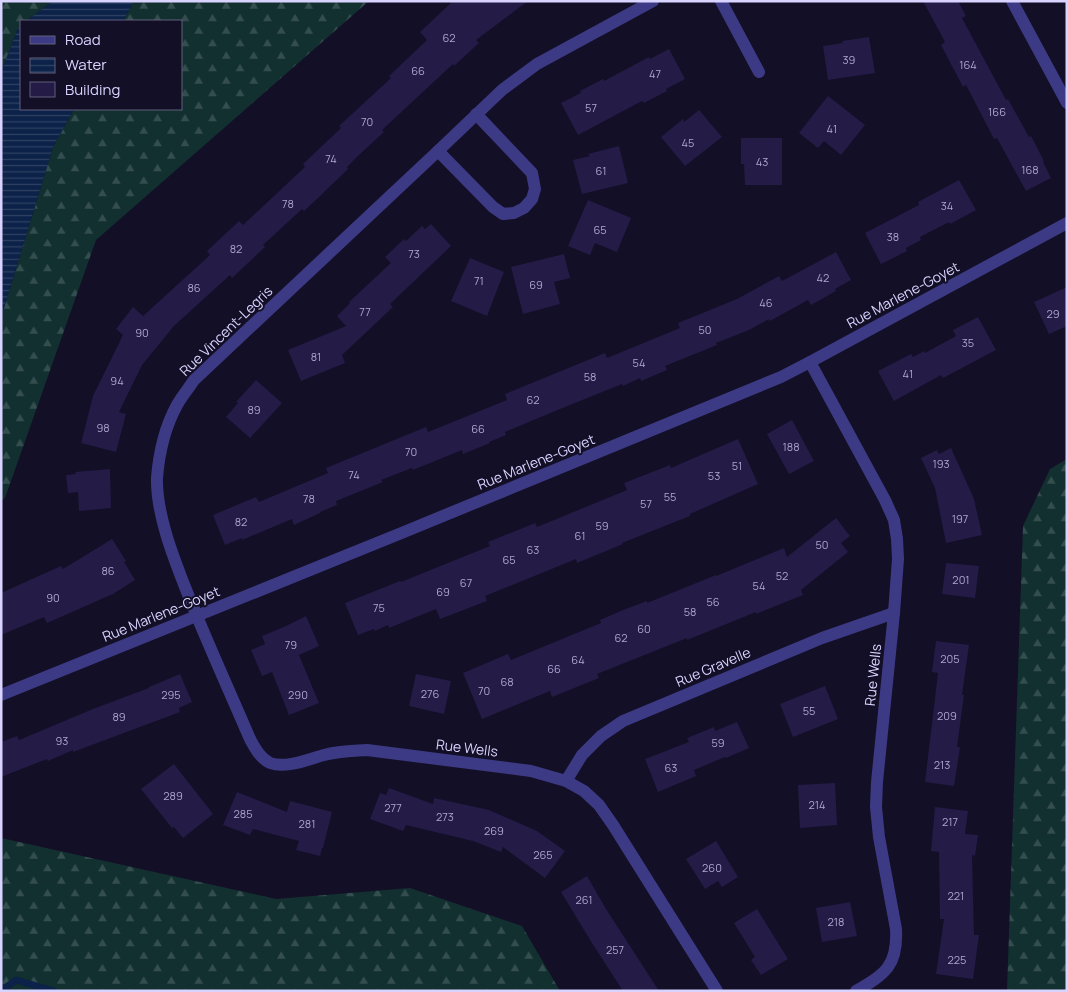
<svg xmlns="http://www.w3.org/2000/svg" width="1068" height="992" font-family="Manrope,sans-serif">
	<defs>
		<pattern id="forest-firs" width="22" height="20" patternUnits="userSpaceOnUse" patternTransform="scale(1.25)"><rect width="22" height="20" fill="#12302f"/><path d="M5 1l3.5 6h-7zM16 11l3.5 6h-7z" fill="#344d4e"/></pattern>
		<pattern id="water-rules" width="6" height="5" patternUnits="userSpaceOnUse" patternTransform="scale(1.25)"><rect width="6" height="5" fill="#0c2248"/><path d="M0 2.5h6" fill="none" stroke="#2f4163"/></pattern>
	</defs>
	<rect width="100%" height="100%" fill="#130f26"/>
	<!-- forest -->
	<g fill="url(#forest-firs)">
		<path d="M1,1H53L26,21H21V25L18,28L1,73Z"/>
		<path d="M134,1H369L96,240L5,498L1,501V312L4,308L53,147L74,109H181V21H123Z"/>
		<path d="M1067,459V991H1007L1023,526L1050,469Z"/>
		<path d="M1,838L276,899L410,888L522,926L560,991H1Z"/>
	</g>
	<!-- water -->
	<g fill="url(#water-rules)">
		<path d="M53,1H134L123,21H26Z"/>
		<path d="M21,25V109H74L53,147L4,308L1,312V73L18,28Z"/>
	</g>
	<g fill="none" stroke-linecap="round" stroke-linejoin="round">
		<!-- stream -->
		<path stroke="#0c2248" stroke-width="7" d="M1,991L16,980L54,991"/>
	</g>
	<!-- building -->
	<g fill="#241b47">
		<path d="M453,1H528L476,40L479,43L454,66L453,64L382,130L384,132L360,154L347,167L348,169L317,199L304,211L302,209L263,245L265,247L232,278L230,275L174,326L142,365L119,412L126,414L116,452L81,443L93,396L123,335L116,329L133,307L143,316L210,255L207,251L239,221L243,225L305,167L303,164L341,128L339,126L391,78L389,76L427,40L420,32Z"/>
		<path d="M923,1H958L966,16L962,18L1006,100L1008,99L1029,137L1031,136L1044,161L1043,162L1051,178L1026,191L997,138L994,139L966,85L963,87L941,45L945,42Z"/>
		<path d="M869,37L875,73L828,80L823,46L843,43L842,41Z"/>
		<path d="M669,49L685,79L666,89L667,91L644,103L642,101L578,135L561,103L581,93L580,91L603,79L604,81L649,57L650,59Z"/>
		<path d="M828,96L865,125L841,155L824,141L818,148L799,133Z"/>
		<path d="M699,110L722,137L685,166L661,137L683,119L684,122Z"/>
		<path d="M741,138H782V185H745L744,164H741Z"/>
		<path d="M619,146L628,183L582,194L573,160L590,156L588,154Z"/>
		<path d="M959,180L976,210L950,224L949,222L920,237L921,240L906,248L907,251L881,264L865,233L919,205L918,202Z"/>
		<path d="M588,200L631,218L617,252L595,243L590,255L568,246Z"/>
		<path d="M431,224L451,246L390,304L393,307L342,355L345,363L301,381L288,350L346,326L337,316L350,303L349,302L391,263L385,257L404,239L406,241L422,226L425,229Z"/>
		<path d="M836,252L851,280L835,289L836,291L811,305L808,300L770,321L769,319L749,330L716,343L717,345L665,366L667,370L641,381L640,378L623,386L622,384L560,409L505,432L506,435L489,442L490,443L463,454L462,450L413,470L412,468L381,480L383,482L336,501L337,505L320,512V513L294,525L292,519L242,540V538L225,545L213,515L256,497L259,502L328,473L326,468L426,427L428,432L507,400L505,394L605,353L607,358L680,328L678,323L737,299L779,276L782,281Z"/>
		<path d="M564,254L570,278L554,282L560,304L523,314L511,267Z"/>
		<path d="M470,258L504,272L487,316L451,301Z"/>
		<path d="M1067,287V326L1049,334L1034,302Z"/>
		<path d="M978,317L996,350L943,378L941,375L894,401L878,371L911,354L913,357L924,351L925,353L956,336L953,330Z"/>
		<path d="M256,380L282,403L250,438L226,417L238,403L236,402Z"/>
		<path d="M792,420L814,461L789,474L767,434Z"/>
		<path d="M738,439L758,484L690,514V516L622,543L623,544L577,563L576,559L485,596L487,601L440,619L436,609L389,628L388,625L375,631L374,629L358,635L345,603L400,581L401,582L490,546L488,542L535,523L537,527L627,490L624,483L670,465L671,468Z"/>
		<path d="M951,448L974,499L982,535L946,543L935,488L921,458L937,450L939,454Z"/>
		<path d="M110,469L111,508L79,511L78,492L68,493L66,475L76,474L75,472Z"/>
		<path d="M836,518L850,536L841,543L848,552L801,590L803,595L756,614V612L687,640V638L597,674L599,678L552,697L550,691L482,719L463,673L508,654L511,660L601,623L600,620L623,610L647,601V603L716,575V576L784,548L787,557Z"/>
		<path d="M112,539L126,561L124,562L135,580L113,594L47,623L44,617L1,635V593L61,566L63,569Z"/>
		<path d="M946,563L979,566L975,598L942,594Z"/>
		<path d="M306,616L319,646L299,655L319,703L289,715L272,672L262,676L251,650L265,644L262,636L286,626Z"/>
		<path d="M936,641L969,645L962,695H964L957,747H960L954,786L925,782L938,673L932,672Z"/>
		<path d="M180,674L192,702L179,708L180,712L73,752V750L48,761L47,759L1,777V742L17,736L19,740L93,709L149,688V687Z"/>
		<path d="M416,674L451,681L444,714L409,706Z"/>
		<path d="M825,686L838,719L793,737L780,704Z"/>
		<path d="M737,722L749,748L726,758L725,757L694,770L696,776L658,792L645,759L689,742L687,738L714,727L715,731Z"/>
		<path d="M174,764L213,814L183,838L174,827L172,828L141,789Z"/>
		<path d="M835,783L837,825L800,828L798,785Z"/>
		<path d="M389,788L433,804L434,798L489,810L537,831L565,851L545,878L503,847L501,852L473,841L406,825L403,831L370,819L380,793L386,795Z"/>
		<path d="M237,792L287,812L290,801L332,812L323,848H322L320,856L296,850L299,841L253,829L250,835L223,825Z"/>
		<path d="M935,807L968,811L965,834L978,835L975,856L972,855L974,935H979L973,979L936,974L944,919H940L939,852L931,851Z"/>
		<path d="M716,841L738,877L722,887L718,881L705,889L686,859Z"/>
		<path d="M587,876L606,909L659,991H623L592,943L561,892Z"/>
		<path d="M850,902L857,936L822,942L816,908Z"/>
		<path d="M757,909L788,959L761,975L751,960L755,957L734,923Z"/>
	</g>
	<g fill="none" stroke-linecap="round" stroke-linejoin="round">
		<!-- street -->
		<g stroke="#3d3a85" stroke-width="12">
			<path d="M653,1L537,64L502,90L438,151L194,380C189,388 182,396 177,405C165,427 159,452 157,478C156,514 174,559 187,592C207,642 229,690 250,739C255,748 260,758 270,763C286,769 309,759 324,755C339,751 353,751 367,750L531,771L566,781L584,791L599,805L613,825L717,991"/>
			<path d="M721,1L759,72"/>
			<path d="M1012,1L1067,103"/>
			<path d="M438,151L493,207L503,214L514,213L524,208L532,199L535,189L532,173L476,114"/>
			<path d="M810,362L885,500L894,520L897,539L898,559L894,613L877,782L876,807L879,837L896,929C898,966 885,974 856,991"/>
			<path d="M1,695L404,532L781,377L810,362L1067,223"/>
			<path d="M566,781L582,755L601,736L623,721L822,638L894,613"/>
		</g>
	</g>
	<g text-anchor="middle" stroke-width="4" stroke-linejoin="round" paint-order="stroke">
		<!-- number labels -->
		<g font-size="11" fill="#aca6d1">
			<text x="449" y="42">62</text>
			<text x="849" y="64">39</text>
			<text x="968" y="69">164</text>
			<text x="418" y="75">66</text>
			<text x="655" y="78">47</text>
			<text x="591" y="112">57</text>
			<text x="997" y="116">166</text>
			<text x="367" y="126">70</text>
			<text x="832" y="133">41</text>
			<text x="688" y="147">45</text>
			<text x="331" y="163">74</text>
			<text x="762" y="166">43</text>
			<text x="1030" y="174">168</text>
			<text x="601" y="175">61</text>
			<text x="288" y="208">78</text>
			<text x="947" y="210">34</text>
			<text x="600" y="234">65</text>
			<text x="893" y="241">38</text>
			<text x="236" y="253">82</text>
			<text x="414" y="258">73</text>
			<text x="823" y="282">42</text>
			<text x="479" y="285">71</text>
			<text x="536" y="289">69</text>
			<text x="194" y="292">86</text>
			<text x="766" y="307">46</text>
			<text x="365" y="316">77</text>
			<text x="1053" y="318">29</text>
			<text x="705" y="334">50</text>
			<text x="142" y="337">90</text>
			<text x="968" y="347">35</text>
			<text x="316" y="361">81</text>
			<text x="639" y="367">54</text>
			<text x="908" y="378">41</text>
			<text x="590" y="381">58</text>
			<text x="117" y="385">94</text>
			<text x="533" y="404">62</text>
			<text x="254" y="414">89</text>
			<text x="103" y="432">98</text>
			<text x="478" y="433">66</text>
			<text x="791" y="451">188</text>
			<text x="411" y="456">70</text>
			<text x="941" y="468">193</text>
			<text x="737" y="470">51</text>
			<text x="354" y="479">74</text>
			<text x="714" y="480">53</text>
			<text x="670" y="501">55</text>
			<text x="309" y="503">78</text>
			<text x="646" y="508">57</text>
			<text x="960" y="523">197</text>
			<text x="241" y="526">82</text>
			<text x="602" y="530">59</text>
			<text x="580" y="540">61</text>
			<text x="822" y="549">50</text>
			<text x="533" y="554">63</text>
			<text x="509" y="564">65</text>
			<text x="108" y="575">86</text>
			<text x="782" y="580">52</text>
			<text x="961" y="584">201</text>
			<text x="466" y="587">67</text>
			<text x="759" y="590">54</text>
			<text x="443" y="596">69</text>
			<text x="53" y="602">90</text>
			<text x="713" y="606">56</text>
			<text x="379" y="612">75</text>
			<text x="690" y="616">58</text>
			<text x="644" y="633">60</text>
			<text x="621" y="642">62</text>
			<text x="291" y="649">79</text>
			<text x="950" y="663">205</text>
			<text x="578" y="664">64</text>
			<text x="554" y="673">66</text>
			<text x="507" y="686">68</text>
			<text x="484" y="695">70</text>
			<text x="430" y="698">276</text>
			<text x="171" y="699">295</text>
			<text x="298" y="699">290</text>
			<text x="809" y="715">55</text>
			<text x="947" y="720">209</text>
			<text x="119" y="721">89</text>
			<text x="62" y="745">93</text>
			<text x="718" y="747">59</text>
			<text x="942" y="769">213</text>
			<text x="671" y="772">63</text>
			<text x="173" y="800">289</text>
			<text x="817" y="809">214</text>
			<text x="393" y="812">277</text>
			<text x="243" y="818">285</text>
			<text x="445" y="821">273</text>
			<text x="950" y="826">217</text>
			<text x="307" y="828">281</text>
			<text x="494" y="835">269</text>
			<text x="543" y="859">265</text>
			<text x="712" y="872">260</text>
			<text x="956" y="900">221</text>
			<text x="584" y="904">261</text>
			<text x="836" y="926">218</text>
			<text x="615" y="954">257</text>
			<text x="957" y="964">225</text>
		</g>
		<!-- street labels -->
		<g font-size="14" fill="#d9d4ff" stroke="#130f26">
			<text transform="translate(903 295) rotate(-28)" y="5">Rue Marlene-Goyet</text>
			<text transform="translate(226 331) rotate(-44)" y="5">Rue Vincent-Legris</text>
			<text transform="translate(536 462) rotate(-22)" y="5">Rue Marlene-Goyet</text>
			<text transform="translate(161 614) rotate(-22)" y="5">Rue Marlene-Goyet</text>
			<text transform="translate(713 667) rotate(-23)" y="5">Rue Gravelle</text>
			<text transform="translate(873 675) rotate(-84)" y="5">Rue Wells</text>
			<text transform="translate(467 748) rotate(7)" y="5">Rue Wells</text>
		</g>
	</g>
	<!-- border -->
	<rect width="1068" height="992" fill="none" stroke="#d9d4ff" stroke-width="5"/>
	<!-- legend -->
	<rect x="20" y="20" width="162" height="90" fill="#130f26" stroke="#625e7d"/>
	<rect x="30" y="36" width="25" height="8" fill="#3d3a85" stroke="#625e7d"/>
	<text x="65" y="45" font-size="15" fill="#d9d4ff">Road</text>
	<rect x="30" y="58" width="25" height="15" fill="url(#water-rules)" stroke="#625e7d"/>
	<text x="65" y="70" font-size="15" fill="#d9d4ff">Water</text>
	<rect x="30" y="82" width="25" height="15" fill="#241b47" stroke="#625e7d"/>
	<text x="65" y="95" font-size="15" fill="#d9d4ff">Building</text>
</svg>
